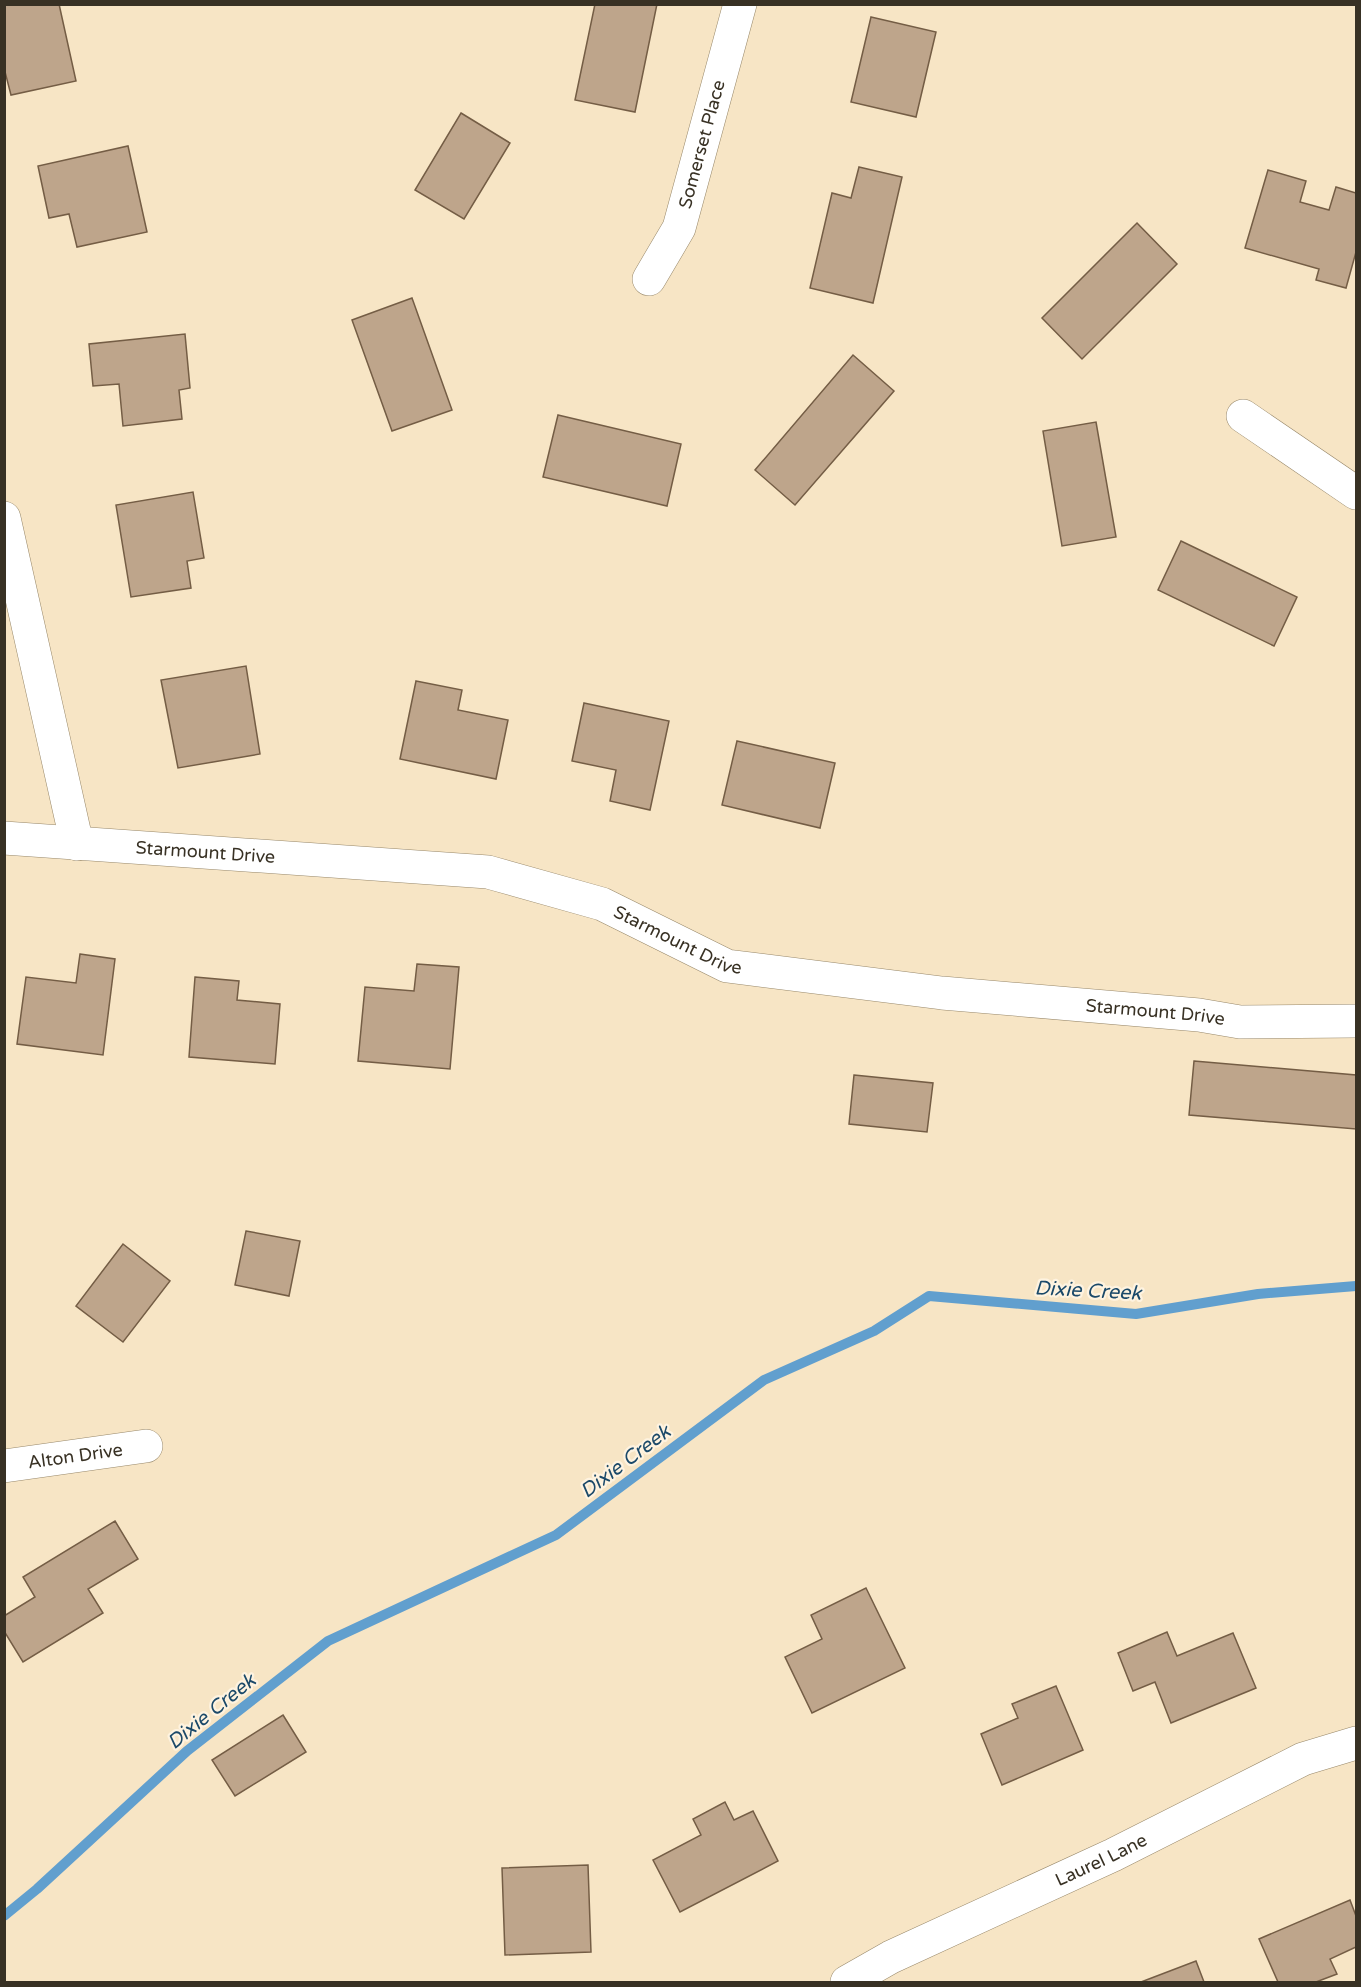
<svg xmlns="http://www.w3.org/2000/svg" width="1361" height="1987" font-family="'Varela Round',sans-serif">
	<rect width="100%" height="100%" fill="#f7e5c5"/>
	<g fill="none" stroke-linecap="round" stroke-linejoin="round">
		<!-- stream -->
		<path stroke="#619fce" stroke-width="10" d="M4,1916L37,1889L187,1751L328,1641L556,1535L764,1380L874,1331L929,1296L1136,1314L1258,1294L1356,1286"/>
	</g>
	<!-- building -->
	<g fill="#bea58b" stroke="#745d45" stroke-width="1.5">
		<path d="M59,4L76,81L11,95L4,68V5Z"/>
		<path d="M595,4H657L635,112L575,100Z"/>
		<path d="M871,17L936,32L916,117L851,102Z"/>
		<path d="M461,113L510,143L464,219L415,190Z"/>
		<path d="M128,146L147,232L77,247L69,214L49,218L38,166Z"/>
		<path d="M859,167L902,177L873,303L810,288L832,193L851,198Z"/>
		<path d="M1268,170L1306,181L1300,202L1329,210L1336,187L1356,193V252L1346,288L1316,280L1319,269L1245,248Z"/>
		<path d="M1137,223L1177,264L1082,359L1042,318Z"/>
		<path d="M412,298L452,410L392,431L352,320Z"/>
		<path d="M185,334L190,388L179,390L182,419L123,426L119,384L93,386L89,344Z"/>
		<path d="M853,355L894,391L795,505L755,470Z"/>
		<path d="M558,415L681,444L667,506L543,477Z"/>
		<path d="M1096,422L1116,537L1062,546L1043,431Z"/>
		<path d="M193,492L204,558L187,561L191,588L131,597L116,505Z"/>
		<path d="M1181,541L1297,597L1274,646L1158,590Z"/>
		<path d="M246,666L260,754L178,768L161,680Z"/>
		<path d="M416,681L462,690L458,710L508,720L496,779L400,759Z"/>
		<path d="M584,703L669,721L650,810L610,801L616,770L572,761Z"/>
		<path d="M737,741L835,763L820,828L722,805Z"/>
		<path d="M80,954L115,959L103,1055L17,1044L26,977L76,983Z"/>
		<path d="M417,964L459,967L450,1069L358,1061L365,987L414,991Z"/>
		<path d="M195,977L239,981L237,1000L280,1004L275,1064L189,1057Z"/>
		<path d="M1194,1061L1356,1075V1129L1189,1115Z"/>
		<path d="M854,1075L933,1083L927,1132L849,1124Z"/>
		<path d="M246,1231L300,1241L289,1296L235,1285Z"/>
		<path d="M123,1244L170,1281L123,1342L76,1306Z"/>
		<path d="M115,1521L138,1559L88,1589L103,1613L23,1662L4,1631V1616L35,1597L23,1577Z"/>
		<path d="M866,1588L905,1668L812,1713L785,1657L822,1639L811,1615Z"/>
		<path d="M1167,1632L1177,1656L1233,1633L1256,1688L1171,1723L1155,1682L1133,1691L1118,1653Z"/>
		<path d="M1056,1686L1083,1750L1002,1785L981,1734L1018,1718L1012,1704Z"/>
		<path d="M283,1715L306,1752L235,1796L212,1760Z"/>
		<path d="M725,1802L734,1820L753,1811L778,1861L680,1912L653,1860L701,1835L693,1819Z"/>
		<path d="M588,1865L591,1952L505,1955L502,1868Z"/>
		<path d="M1350,1900L1356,1916V1947L1330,1959L1337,1974L1316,1982H1278L1259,1939Z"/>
		<path d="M1196,1961L1204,1982H1141Z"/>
	</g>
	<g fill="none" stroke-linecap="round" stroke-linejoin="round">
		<defs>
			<g id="minor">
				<path id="s1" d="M649,279L679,228L740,4"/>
				<path d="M1243,416L1356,493"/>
				<path d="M4,518L77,844"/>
				<path id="s2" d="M4,838L488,872L602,904L727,966L942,993L1199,1015L1240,1022L1356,1021"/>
				<path id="s3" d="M4,1466L146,1446"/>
				<path id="s4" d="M847,1982L891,1957L1113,1855L1303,1759L1356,1743"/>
			</g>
		</defs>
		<!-- minor casing -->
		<use href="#minor" stroke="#98886a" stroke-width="34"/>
		<!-- minor -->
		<use href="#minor" stroke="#fff" stroke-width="33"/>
	</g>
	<g text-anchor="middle" stroke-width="4.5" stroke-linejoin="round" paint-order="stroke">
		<!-- street labels -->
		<g font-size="18" fill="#383124" stroke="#fef3e0">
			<text dy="6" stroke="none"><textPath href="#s1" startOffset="146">Somerset Place</textPath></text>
			<text dy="6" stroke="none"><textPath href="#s2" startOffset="202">Starmount Drive</textPath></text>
			<text dy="6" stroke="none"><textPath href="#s2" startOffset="688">Starmount Drive</textPath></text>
			<text dy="6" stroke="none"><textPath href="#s2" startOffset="1174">Starmount Drive</textPath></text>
			<text dy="6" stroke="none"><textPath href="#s3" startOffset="72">Alton Drive</textPath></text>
			<text dy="6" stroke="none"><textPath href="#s4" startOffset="282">Laurel Lane</textPath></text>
		</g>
		<!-- water labels -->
		<g font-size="20" font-style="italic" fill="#1b4969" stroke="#fef3e0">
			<text transform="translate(1088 1290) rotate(3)" y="7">Dixie Creek</text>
			<text transform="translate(625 1461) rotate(-37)" y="7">Dixie Creek</text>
			<text transform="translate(211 1711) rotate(-39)" y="7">Dixie Creek</text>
		</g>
	</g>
	<!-- border -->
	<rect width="1361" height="1987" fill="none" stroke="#383124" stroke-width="12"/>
</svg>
